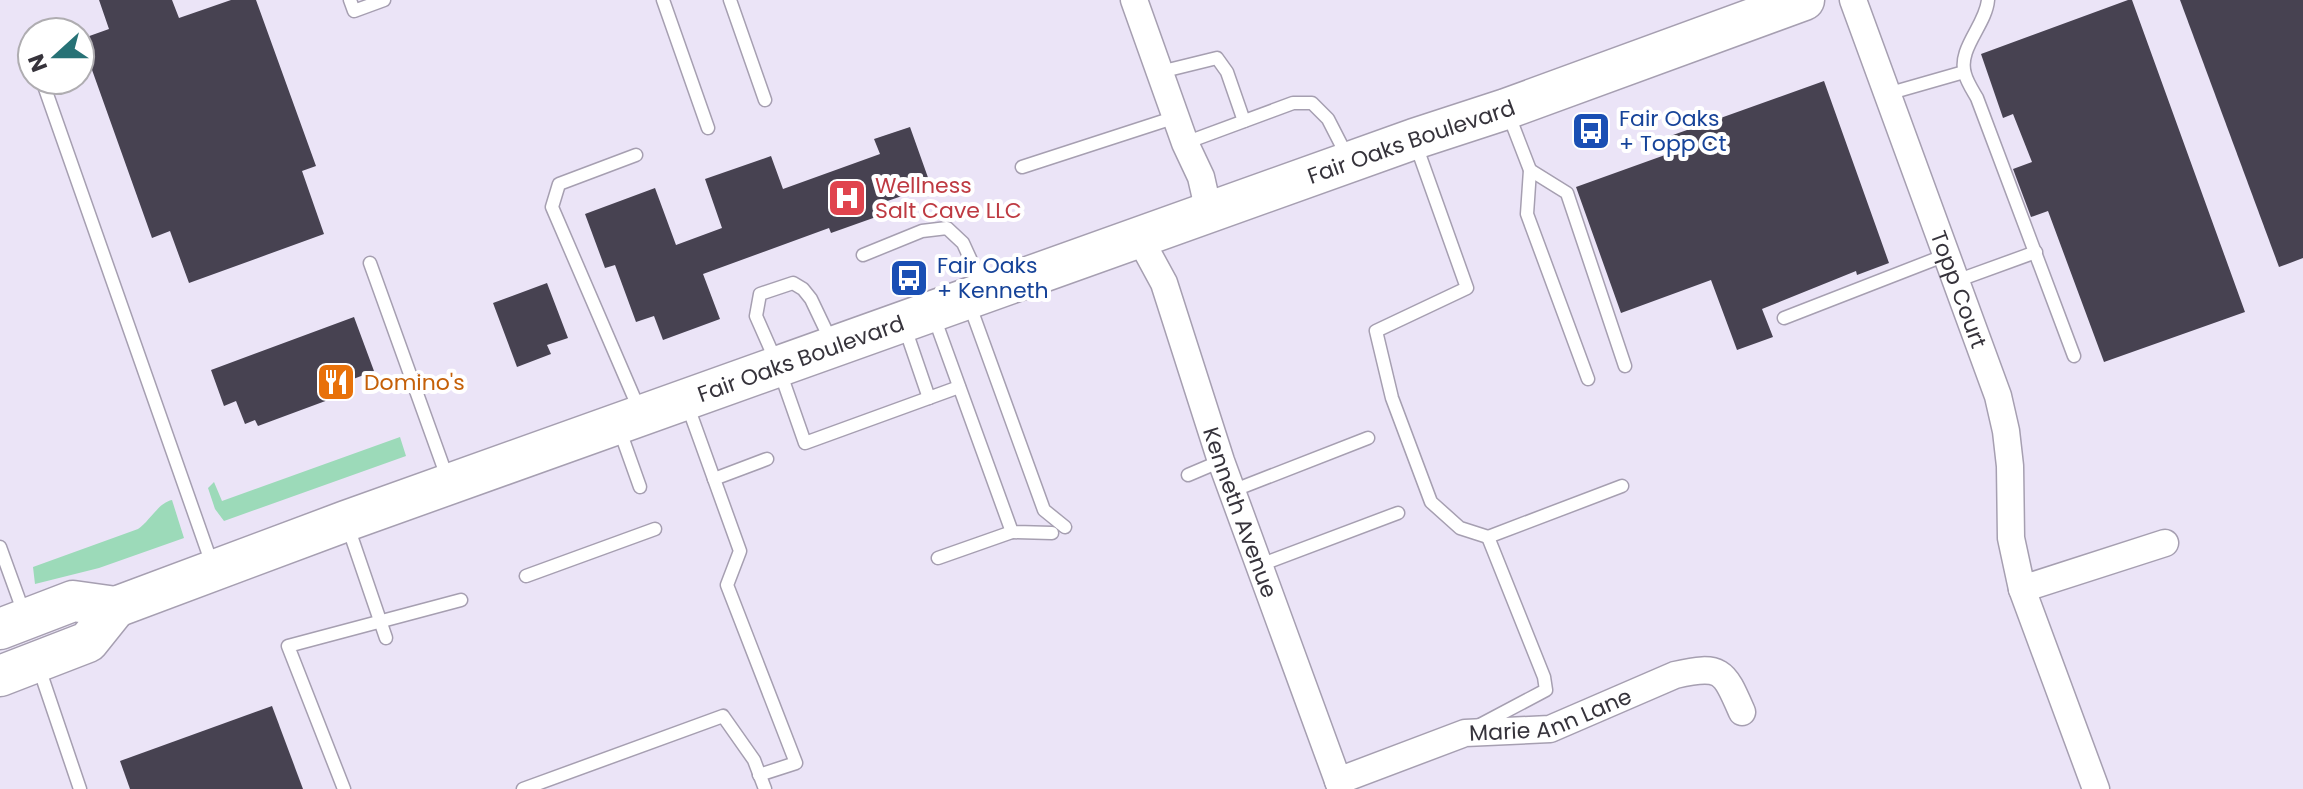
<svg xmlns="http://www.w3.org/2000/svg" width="2303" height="789" font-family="Poppins,sans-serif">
	<rect width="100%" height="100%" fill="#ebe4f7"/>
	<!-- green -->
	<g fill="#9cdab9">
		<path d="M400,437L406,456L224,521L215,509L208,488L214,482L222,501Z"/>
		<path d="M172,500L184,538L99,568L35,584L33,567L138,529C150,521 158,503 172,500Z"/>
	</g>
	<!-- building -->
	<g fill="#474251">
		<path d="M99,0H172L179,18L231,0H256L316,166L302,171L324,234L189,283L170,231L152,238L81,39L109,29Z"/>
		<path d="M2128,0H2132L2245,312L2104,362L2048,211L2031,217L2013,169L2032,162L2013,114L2003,118L1981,54Z"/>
		<path d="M2180,0H2303V258L2279,267Z"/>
		<path d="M1824,81L1889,263L1857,275L1856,271L1762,309L1773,337L1737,350L1711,280L1621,313L1576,187L1665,155L1659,140Z"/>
		<path d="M910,127L931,186L873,206L876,217L831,233L829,228L703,274L720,319L663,340L654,316L636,322L615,265L605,268L585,214L655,188L676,245L722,228L705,179L771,156L783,189L880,154L874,139Z"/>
		<path d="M547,283L568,338L547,345L551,354L517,367L493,303Z"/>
		<path d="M354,317L374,371L343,383L347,393L258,426L255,420L245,424L236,401L224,406L211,370Z"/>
		<path d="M272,706L303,789H130L120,761Z"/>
	</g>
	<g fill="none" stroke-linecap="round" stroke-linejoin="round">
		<defs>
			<g id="service">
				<path d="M350,0L354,11L384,0"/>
				<path d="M663,0L708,128"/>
				<path d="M730,0L765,100"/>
				<path d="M1988,0C1986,25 1957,49 1965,74C1967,82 1973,91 1977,98L2074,356"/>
				<path d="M1160,72L1217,58L1227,72L1244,121"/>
				<path d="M42,80L212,564"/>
				<path d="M1887,94L1964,72"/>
				<path d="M1508,113L1530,170L1527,214L1588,379"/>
				<path d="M1185,143L1293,103H1312L1328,119L1348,158"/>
				<path d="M1416,145L1467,288L1376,331L1392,398L1431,502L1460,528L1488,537"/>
				<path d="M636,155L559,184L552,207L639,409"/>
				<path d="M1022,167L1176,117"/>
				<path d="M1530,170L1567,193L1625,366"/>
				<path d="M863,255L922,231L947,228L963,243L984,289"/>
				<path d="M370,263L447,477"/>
				<path d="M1956,281L2036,252"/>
				<path d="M970,306L1044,510L1065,527"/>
				<path d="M934,317L1012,532L1052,533"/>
				<path d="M1784,318L1946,255"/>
				<path d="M905,328L929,398"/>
				<path d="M831,341L811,299L803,289L793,283L760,294L756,316L778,366L805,443L959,387"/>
				<path d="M687,404L740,551L727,585L796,763L759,775"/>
				<path d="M620,431L640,487"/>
				<path d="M1188,475L1221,461"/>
				<path d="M714,479L767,459"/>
				<path d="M1232,491L1368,438"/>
				<path d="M347,524L386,638"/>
				<path d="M0,547L25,616"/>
				<path d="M938,558L1012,532"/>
				<path d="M1260,565L1398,513"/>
				<path d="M526,576L655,529"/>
				<path d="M39,668L80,789"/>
				<path d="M1478,726L1546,690L1544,677L1488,537L1622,486"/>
				<path d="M344,789L288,646L461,600"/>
				<path d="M523,789L723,716L754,760L765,789"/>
			</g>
			<g id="minor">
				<path d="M1134,0L1185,143L1201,177L1209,212"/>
				<path id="s1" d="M1853,0L1998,396L2006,431L2010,466L2011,538L2022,589L2096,789"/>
				<path id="s2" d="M1139,237L1164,283L1221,461L1341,789"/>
				<path d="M2022,589L2165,543"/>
				<path id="s3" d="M1338,781L1465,733L1550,729L1675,675C1722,664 1724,671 1742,712"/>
			</g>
			<g id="primary">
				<path id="s4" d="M0,629L73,601L116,607L346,521L1414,139L1506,109L1804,0"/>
				<path d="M0,676L88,642L116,607"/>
			</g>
		</defs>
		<!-- service casing -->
		<use href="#service" stroke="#a69fb1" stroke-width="15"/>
		<!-- minor casing -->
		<use href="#minor" stroke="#a69fb1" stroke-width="29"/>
		<!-- primary casing -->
		<use href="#primary" stroke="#a69fb1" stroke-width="43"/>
		<!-- service -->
		<use href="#service" stroke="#fff" stroke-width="12"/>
		<!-- minor -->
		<use href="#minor" stroke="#fff" stroke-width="26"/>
		<!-- primary -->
		<use href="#primary" stroke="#fff" stroke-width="40"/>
	</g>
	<!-- icons -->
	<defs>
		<symbol id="bus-square" viewBox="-11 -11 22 22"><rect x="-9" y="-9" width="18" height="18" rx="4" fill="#1a4fb4" stroke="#fff"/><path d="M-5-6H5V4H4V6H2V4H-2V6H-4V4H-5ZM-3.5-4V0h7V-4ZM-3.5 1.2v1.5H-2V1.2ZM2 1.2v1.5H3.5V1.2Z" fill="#fff"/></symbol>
		<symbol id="hospital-square" viewBox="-11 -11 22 22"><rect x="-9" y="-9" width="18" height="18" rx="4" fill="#e0444e" stroke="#fff"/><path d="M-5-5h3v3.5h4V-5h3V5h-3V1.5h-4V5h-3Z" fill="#fff"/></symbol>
		<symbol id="restaurant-square" viewBox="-11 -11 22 22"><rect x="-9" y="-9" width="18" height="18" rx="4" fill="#e8710a" stroke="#fff"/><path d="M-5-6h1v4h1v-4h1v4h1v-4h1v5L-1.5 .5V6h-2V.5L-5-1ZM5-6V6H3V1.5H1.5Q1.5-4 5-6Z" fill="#fff"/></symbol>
	</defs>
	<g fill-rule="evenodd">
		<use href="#bus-square" x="1569" y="109" width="44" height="44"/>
		<use href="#hospital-square" x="825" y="176" width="44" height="44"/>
		<use href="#bus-square" x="887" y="256" width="44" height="44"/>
		<use href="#restaurant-square" x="314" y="360" width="44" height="44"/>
	</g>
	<g text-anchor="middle" stroke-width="8" stroke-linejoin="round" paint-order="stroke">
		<!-- transit labels -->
		<g font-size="22" fill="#164399" stroke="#fff" text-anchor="start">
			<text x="1619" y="126">Fair Oaks<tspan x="1619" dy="25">+ Topp Ct</tspan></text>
			<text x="937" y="273">Fair Oaks<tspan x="937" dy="25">+ Kenneth</tspan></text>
		</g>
		<!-- street labels -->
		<g font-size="22" fill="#36333b" stroke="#fff">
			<text dy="8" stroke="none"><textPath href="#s4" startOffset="1498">Fair Oaks Boulevard</textPath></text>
			<text dy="8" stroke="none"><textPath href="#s1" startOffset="308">Topp Court</textPath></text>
			<text dy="8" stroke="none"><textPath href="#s4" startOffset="850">Fair Oaks Boulevard</textPath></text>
			<text dy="8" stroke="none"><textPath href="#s2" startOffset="294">Kenneth Avenue</textPath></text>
			<text dy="8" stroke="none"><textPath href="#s3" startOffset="224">Marie Ann Lane</textPath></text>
		</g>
		<!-- health labels -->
		<g font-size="22" fill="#be3a42" stroke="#fff" text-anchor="start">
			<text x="875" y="193">Wellness<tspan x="875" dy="25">Salt Cave LLC</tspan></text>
		</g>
		<!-- food labels -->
		<g font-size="22" fill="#c56008" stroke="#fff" text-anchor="start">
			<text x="364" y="390">Domino's</text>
		</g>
	</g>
	<!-- north arrow -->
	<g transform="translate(56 56) rotate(249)"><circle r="38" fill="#ffffff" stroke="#afadb1" stroke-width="2"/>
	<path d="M0-6L14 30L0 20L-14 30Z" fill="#277276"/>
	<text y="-12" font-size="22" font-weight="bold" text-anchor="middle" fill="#36333b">N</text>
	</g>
</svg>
